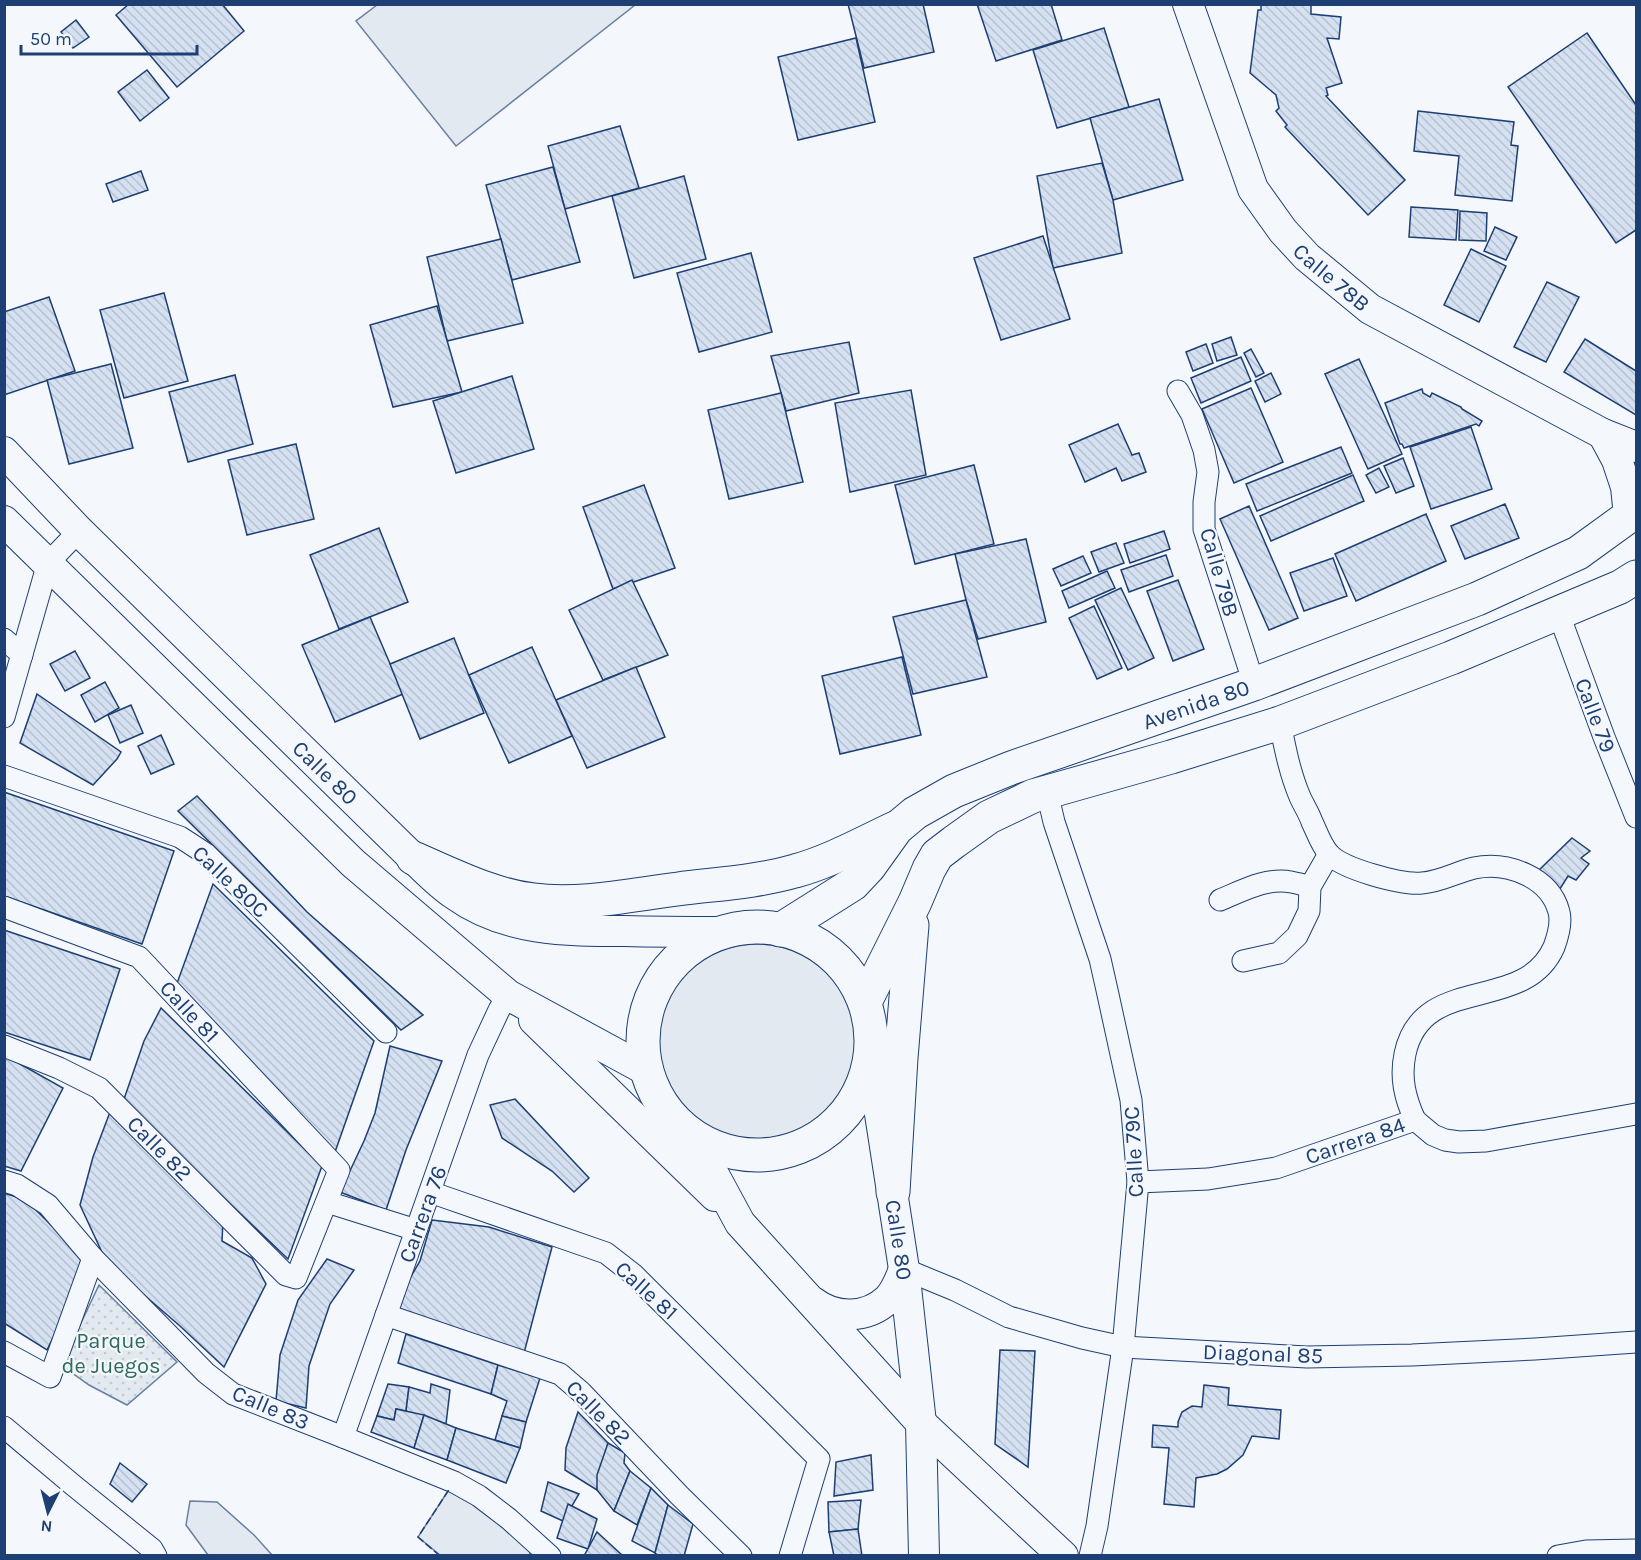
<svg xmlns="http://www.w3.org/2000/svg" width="1641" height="1560" font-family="Karla,sans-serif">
	<defs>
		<pattern id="park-dots" width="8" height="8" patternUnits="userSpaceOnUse" patternTransform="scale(1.5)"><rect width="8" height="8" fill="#e3e9f0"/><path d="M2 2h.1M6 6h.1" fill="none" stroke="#c2c9d1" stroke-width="1.8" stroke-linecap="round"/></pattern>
		<pattern id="building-back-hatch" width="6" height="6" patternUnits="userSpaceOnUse" patternTransform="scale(1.5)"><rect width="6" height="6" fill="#d5e0f0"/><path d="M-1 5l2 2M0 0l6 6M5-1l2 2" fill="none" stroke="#b6c1d1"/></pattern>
	</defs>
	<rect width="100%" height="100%" fill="#f4f7fb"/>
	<!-- grass -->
	<g fill="#e3e9f0" stroke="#687fa3" stroke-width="1.5">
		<path d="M377,5V4L635,5L456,146L356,21Z"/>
		<circle cx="757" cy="1043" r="99"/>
		<path d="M454,1482L532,1549L529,1555H440L418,1537Z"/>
		<path d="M190,1501L217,1502L254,1535L272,1555H208L186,1525Z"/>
	</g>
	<!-- park -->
	<path fill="url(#park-dots)" stroke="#687fa3" stroke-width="1.5" d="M99,1285L177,1362L127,1405L89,1385L61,1365Z"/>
	<!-- building -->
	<g fill="url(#building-back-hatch)" stroke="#1d3f73" stroke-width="1.5">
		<path d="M129,4H222L244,31L177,87L116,15Z"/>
		<path d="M848,4H923L934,52L864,68Z"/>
		<path d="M977,4H1051L1062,40L996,61Z"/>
		<path d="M1261,4H1311V14L1341,17L1339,39L1327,38L1342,83L1326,88L1328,95L1326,96L1405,180L1368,215L1285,127L1287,125L1276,111L1279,108L1276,95L1250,73L1258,10H1261Z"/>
		<path d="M76,20L89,37L73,48L61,32Z"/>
		<path d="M1104,28L1129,107L1057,128L1033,50Z"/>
		<path d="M1587,33L1636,105V230L1616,243L1508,87Z"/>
		<path d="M856,38L875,122L798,140L778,57Z"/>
		<path d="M147,70L169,98L140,121L118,92Z"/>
		<path d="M1159,99L1183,180L1113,200L1090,118Z"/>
		<path d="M1418,111L1514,122L1511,145L1518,146L1512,201L1455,195L1459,156L1414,151Z"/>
		<path d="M620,126L639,188L565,209L548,146Z"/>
		<path d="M1102,163L1113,200L1122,253L1053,268L1037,176Z"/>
		<path d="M553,167L580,262L512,280L486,185Z"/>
		<path d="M141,171L148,190L113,202L106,184Z"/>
		<path d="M684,176L706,259L634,278L612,196Z"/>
		<path d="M1411,207L1458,210L1456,240L1409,237Z"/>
		<path d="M1460,211L1487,213L1486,241L1459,240Z"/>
		<path d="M1495,227L1517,237L1506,260L1484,251Z"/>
		<path d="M1043,236L1070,319L1001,340L974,258Z"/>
		<path d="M501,239L523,323L447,341L427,257Z"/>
		<path d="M1471,249L1506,266L1479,322L1444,305Z"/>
		<path d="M751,253L772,332L699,352L677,273Z"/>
		<path d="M1547,282L1579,297L1546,362L1514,347Z"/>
		<path d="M164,293L188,381L124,398L100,310Z"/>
		<path d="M49,297L75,371L4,395V312Z"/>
		<path d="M437,306L462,392L393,407L370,325Z"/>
		<path d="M1231,337L1237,355L1217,361L1212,344Z"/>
		<path d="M1585,339L1636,371V415L1564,372Z"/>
		<path d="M849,342L859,393L786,411L771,356Z"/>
		<path d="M1206,344L1213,363L1193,371L1186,352Z"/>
		<path d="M1251,349L1264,373L1256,377L1244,353Z"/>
		<path d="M1241,357L1251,381L1201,403L1191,378Z"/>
		<path d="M1359,359L1402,454L1368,469L1325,374Z"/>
		<path d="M111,364L133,448L69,464L47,380Z"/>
		<path d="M1271,373L1281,394L1265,402L1255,381Z"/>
		<path d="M235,375L253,444L188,462L169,392Z"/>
		<path d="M512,376L534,449L456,473L433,401Z"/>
		<path d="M1251,388L1283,462L1234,483L1202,409Z"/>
		<path d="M1422,389L1423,393L1430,397L1432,393L1461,407L1462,409L1482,421L1479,426L1476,424L1404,448L1402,444H1400L1385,403Z"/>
		<path d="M911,390L926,475L850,492L835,403Z"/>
		<path d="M781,393L803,482L729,499L708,410Z"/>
		<path d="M1118,424L1132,455L1139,453L1146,472L1122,481L1116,468L1085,482L1069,445Z"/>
		<path d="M1471,427L1492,489L1431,509L1410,447Z"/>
		<path d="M296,444L314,519L247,535L228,460Z"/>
		<path d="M1341,447L1352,473L1257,511L1246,484Z"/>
		<path d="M1403,458L1414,486L1396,493L1384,466Z"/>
		<path d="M974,465L994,544L915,564L895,485Z"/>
		<path d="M1379,468L1389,487L1376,493L1366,475Z"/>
		<path d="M1353,475L1364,501L1271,541L1260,516Z"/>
		<path d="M644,485L675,568L613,589L583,507Z"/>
		<path d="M1505,504L1519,538L1465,559L1451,526Z"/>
		<path d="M1249,506L1298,618L1269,630L1220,519Z"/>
		<path d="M1426,514L1446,561L1356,601L1335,554Z"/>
		<path d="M379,528L408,602L339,629L310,555Z"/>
		<path d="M1164,531L1170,549L1130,563L1124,544Z"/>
		<path d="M1026,539L1046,622L978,639L966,600L955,554Z"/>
		<path d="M1116,543L1124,563L1099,572L1091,552Z"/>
		<path d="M1166,555L1173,576L1129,592L1121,570Z"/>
		<path d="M1083,556L1091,573L1061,586L1053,569Z"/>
		<path d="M1333,558L1347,596L1304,611L1290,573Z"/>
		<path d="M1107,571L1115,588L1069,608L1062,591Z"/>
		<path d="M632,580L668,655L603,680L569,610Z"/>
		<path d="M1178,580L1204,649L1173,661L1147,591Z"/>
		<path d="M1121,588L1154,658L1128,670L1095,600Z"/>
		<path d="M966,600L987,677L913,694L893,617Z"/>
		<path d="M1094,606L1122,668L1097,679L1069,618Z"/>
		<path d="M370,617L403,694L335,722L302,645Z"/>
		<path d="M454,638L484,713L420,739L390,664Z"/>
		<path d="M532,647L572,736L509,763L469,675Z"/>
		<path d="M75,651L90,678L65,691L50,664Z"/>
		<path d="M902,657L921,735L840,754L822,676Z"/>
		<path d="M636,667L665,737L587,768L556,700Z"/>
		<path d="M105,682L119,708L95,722L81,695Z"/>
		<path d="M37,694L121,752L117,759L93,785L20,743Z"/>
		<path d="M131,705L143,733L120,743L108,715Z"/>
		<path d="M161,735L174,764L151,774L138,746Z"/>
		<path d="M4,792L174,851L142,944L4,896Z"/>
		<path d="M197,796L307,912L423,1015L401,1030L178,811Z"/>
		<path d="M1572,838L1590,851L1581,858L1589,864L1576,880L1568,876L1558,892L1537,872Z"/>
		<path d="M213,884L374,1041L335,1152L176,986Z"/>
		<path d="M4,930L120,969L90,1060L4,1032Z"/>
		<path d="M161,1008L322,1166L288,1259L123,1102L144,1041Z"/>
		<path d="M390,1046L442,1061L406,1150L386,1210L340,1192L364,1141L375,1113Z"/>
		<path d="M4,1055L63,1088L21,1171L4,1166Z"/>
		<path d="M515,1099L589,1178L574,1192L552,1171L502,1138L490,1105Z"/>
		<path d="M110,1112L223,1221L222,1241L252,1258L266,1284L224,1367L180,1326L107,1263L80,1205L93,1157Z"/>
		<path d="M4,1193L26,1200L83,1257L63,1317L47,1350L4,1323Z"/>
		<path d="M432,1220L489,1227L552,1247L524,1353L393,1307L420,1261Z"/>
		<path d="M327,1259L354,1270L330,1304L309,1366L306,1408L276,1401L280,1355L298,1300Z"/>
		<path d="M406,1334L498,1365L491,1394L398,1363Z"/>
		<path d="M1000,1350L1035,1351L1028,1467L995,1444Z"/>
		<path d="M498,1365L540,1378L526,1422L502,1416L507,1401L491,1394Z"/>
		<path d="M388,1384L409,1387L406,1411L396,1409L394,1420L377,1416Z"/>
		<path d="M431,1384L450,1390L446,1424L406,1411L409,1387L430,1393Z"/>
		<path d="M1204,1385L1229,1388L1228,1405L1281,1410L1279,1439L1252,1436L1243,1455L1227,1469L1217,1474L1196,1478L1194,1507L1164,1504L1169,1448L1152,1447L1153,1425L1178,1427V1422L1182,1412L1192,1406L1202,1407Z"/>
		<path d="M396,1409L424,1415L414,1448L371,1432L377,1416L394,1420Z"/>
		<path d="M578,1412L608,1443L597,1490L565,1470L566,1448Z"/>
		<path d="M424,1415L456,1428L447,1460L414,1448Z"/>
		<path d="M502,1416L526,1422L520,1448L495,1440Z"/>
		<path d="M456,1428L520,1448L506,1483L447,1460Z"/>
		<path d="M608,1443L625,1453L624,1463L630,1471L614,1511L597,1490V1475Z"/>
		<path d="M871,1455L873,1490L834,1496L836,1462Z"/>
		<path d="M120,1463L147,1484L132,1502L110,1484Z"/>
		<path d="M630,1471L651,1488L637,1525L614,1511Z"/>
		<path d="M548,1482L579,1494L563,1521L541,1511Z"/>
		<path d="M651,1488L668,1505L655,1553L632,1541Z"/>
		<path d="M861,1500L858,1529L829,1532L828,1502Z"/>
		<path d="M568,1504L597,1519L588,1549L557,1538Z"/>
		<path d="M668,1505L693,1524L684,1556H659L655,1553Z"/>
		<path d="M858,1529L862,1556H834L829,1532Z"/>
		<path d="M597,1532L623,1556H584Z"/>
	</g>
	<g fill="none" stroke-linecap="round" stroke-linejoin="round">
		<defs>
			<g id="street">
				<path d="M1178,391L1192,415L1204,450L1208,472L1204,502V529L1254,684"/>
				<path d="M1558,612L1604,737L1636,817"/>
				<path d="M4,639L22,655"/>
				<path d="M4,717L48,563L79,531"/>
				<path d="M1280,723C1285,748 1290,774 1300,797C1304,806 1309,813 1312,822C1317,832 1321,845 1329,854C1343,869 1401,885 1422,883C1440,882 1457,872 1474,868C1507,861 1550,877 1559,912C1562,923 1558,936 1554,947C1524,1015 1422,972 1405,1054C1400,1078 1405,1098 1415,1120"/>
				<path d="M4,776L180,837L206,854L386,1032"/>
				<path d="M1047,792L1054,822L1100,959L1107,990L1131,1100L1138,1182L1123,1347L1097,1526L1090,1556"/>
				<path d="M1220,900C1242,891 1267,877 1291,882C1297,883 1304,885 1310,887"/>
				<path d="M4,907L139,957L339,1170L296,1278L286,1275L99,1088L59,1068L4,1046"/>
				<path d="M1243,961L1279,953L1297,936L1309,911L1310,887L1329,854"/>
				<path d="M4,1181L17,1185L48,1205L93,1258L206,1373L233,1394L343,1437L454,1482L479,1496L509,1519L550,1556"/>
				<path d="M1138,1182L1208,1179L1276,1168L1415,1120L1433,1135L1445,1140L1459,1142L1486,1141L1636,1114"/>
				<path d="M430,1192L606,1253L633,1274L819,1459L790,1556"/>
				<path d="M327,1202L416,1230"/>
				<path d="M904,1269L955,1290L1009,1317L1082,1338L1123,1347L1307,1357L1412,1355L1535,1349L1636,1342"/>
				<path d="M386,1315L560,1374L581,1392L679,1495L741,1556"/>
				<path d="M4,1352L50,1377L93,1258"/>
				<path d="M4,1427L73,1485L152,1549L156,1556"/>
				<path d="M343,1437L478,1055L499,1010L508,995"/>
				<path d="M1558,1556L1586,1551L1636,1550"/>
			</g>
			<g id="secondary">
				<path id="s1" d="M1188,4L1253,189L1283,231L1307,257L1370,309L1603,434L1636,447"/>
				<path d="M1603,434L1617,460L1626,487L1629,516"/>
				<path id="s2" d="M4,452L79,531L413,858C426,870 439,884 454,894C505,931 565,931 625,931C658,932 692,932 725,932"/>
				<path d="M4,521L353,863L508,995L646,1070"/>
				<path d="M534,1020L715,1196"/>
				<path id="s3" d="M871,1056L904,1269L921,1423L924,1556"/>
				<path d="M693,1136L740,1223L921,1423L1063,1556"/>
				<path d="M813,1302C835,1319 867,1319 888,1299C896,1291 900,1280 904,1269"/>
			</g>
			<g id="primary">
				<path d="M413,858C451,874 491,895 533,900C580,906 630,895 678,889C716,884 757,882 795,871C829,862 863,843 895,828"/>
				<circle cx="757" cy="1041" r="114"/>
				<path id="s4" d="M780,930L853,884L869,867L897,828L915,813L954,791L1011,768L1254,684L1477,599L1578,553L1636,511"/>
				<path d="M865,1002L915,902L929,869L937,855L954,842L989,817L1033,796L1171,757L1280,723L1451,658L1620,587L1636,577"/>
				<path d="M893,1192L901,1058L912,925"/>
			</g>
		</defs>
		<!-- street casing -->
		<use href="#street" stroke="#1d3f73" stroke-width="23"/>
		<!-- secondary casing -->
		<use href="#secondary" stroke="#1d3f73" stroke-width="32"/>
		<!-- primary casing -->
		<use href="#primary" stroke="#1d3f73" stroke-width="35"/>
		<!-- street -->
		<use href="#street" stroke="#f4f7fb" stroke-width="21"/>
		<!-- secondary -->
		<use href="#secondary" stroke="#f4f7fb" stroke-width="30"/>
		<!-- primary -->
		<use href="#primary" stroke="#f4f7fb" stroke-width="33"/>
		<!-- fence -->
		<path stroke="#1d3f73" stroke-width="1.5" stroke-dasharray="8 3" stroke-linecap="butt" d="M440,1556L418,1537L450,1488"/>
	</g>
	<g text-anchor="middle" stroke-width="4.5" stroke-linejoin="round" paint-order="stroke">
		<!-- street labels -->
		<g font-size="22" fill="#1d3f73" stroke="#f4f7fb">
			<text dy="8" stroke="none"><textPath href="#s1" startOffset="315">Calle 78B</textPath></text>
			<text transform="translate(1220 572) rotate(74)" y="8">Calle 79B</text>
			<text dy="8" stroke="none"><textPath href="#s4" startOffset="483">Avenida 80</textPath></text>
			<text transform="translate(1596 715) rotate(69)" y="8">Calle 79</text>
			<text dy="8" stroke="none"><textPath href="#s2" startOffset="454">Calle 80</textPath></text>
			<text transform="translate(231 881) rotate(43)" y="8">Calle 80C</text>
			<text transform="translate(190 1011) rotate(47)" y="8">Calle 81</text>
			<text transform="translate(1355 1140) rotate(-19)" y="8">Carrera 84</text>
			<text transform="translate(160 1148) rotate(45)" y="8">Calle 82</text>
			<text transform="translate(1133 1152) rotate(-93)" y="8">Calle 79C</text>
			<text transform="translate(422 1214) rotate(-70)" y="8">Carrera 76</text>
			<text dy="8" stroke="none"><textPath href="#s3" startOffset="186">Calle 80</textPath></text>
			<text transform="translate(647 1290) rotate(42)" y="8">Calle 81</text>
			<text transform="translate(1263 1353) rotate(2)" y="8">Diagonal 85</text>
			<text transform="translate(271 1407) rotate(23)" y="8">Calle 83</text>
			<text transform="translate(599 1412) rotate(45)" y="8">Calle 82</text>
		</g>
		<!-- park labels -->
		<g font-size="22" fill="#2c6c60" stroke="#f4f7fb">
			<text x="111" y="1348">Parque<tspan x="111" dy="25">de Juegos</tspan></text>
		</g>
	</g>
	<!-- border -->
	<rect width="1641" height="1560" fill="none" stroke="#1d3f73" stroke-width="12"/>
	<!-- north arrow -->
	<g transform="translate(48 1512) rotate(186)" stroke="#f4f7fb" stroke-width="4.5" paint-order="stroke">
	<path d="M0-4.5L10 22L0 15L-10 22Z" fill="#1d3f73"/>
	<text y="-9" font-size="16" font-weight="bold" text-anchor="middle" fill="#1d3f73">N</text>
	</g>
	<!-- scale -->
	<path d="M21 45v9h176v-9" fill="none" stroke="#1d3f73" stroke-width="3"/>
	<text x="30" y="45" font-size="18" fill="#1d3f73" stroke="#f4f7fb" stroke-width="4.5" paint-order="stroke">50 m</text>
</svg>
